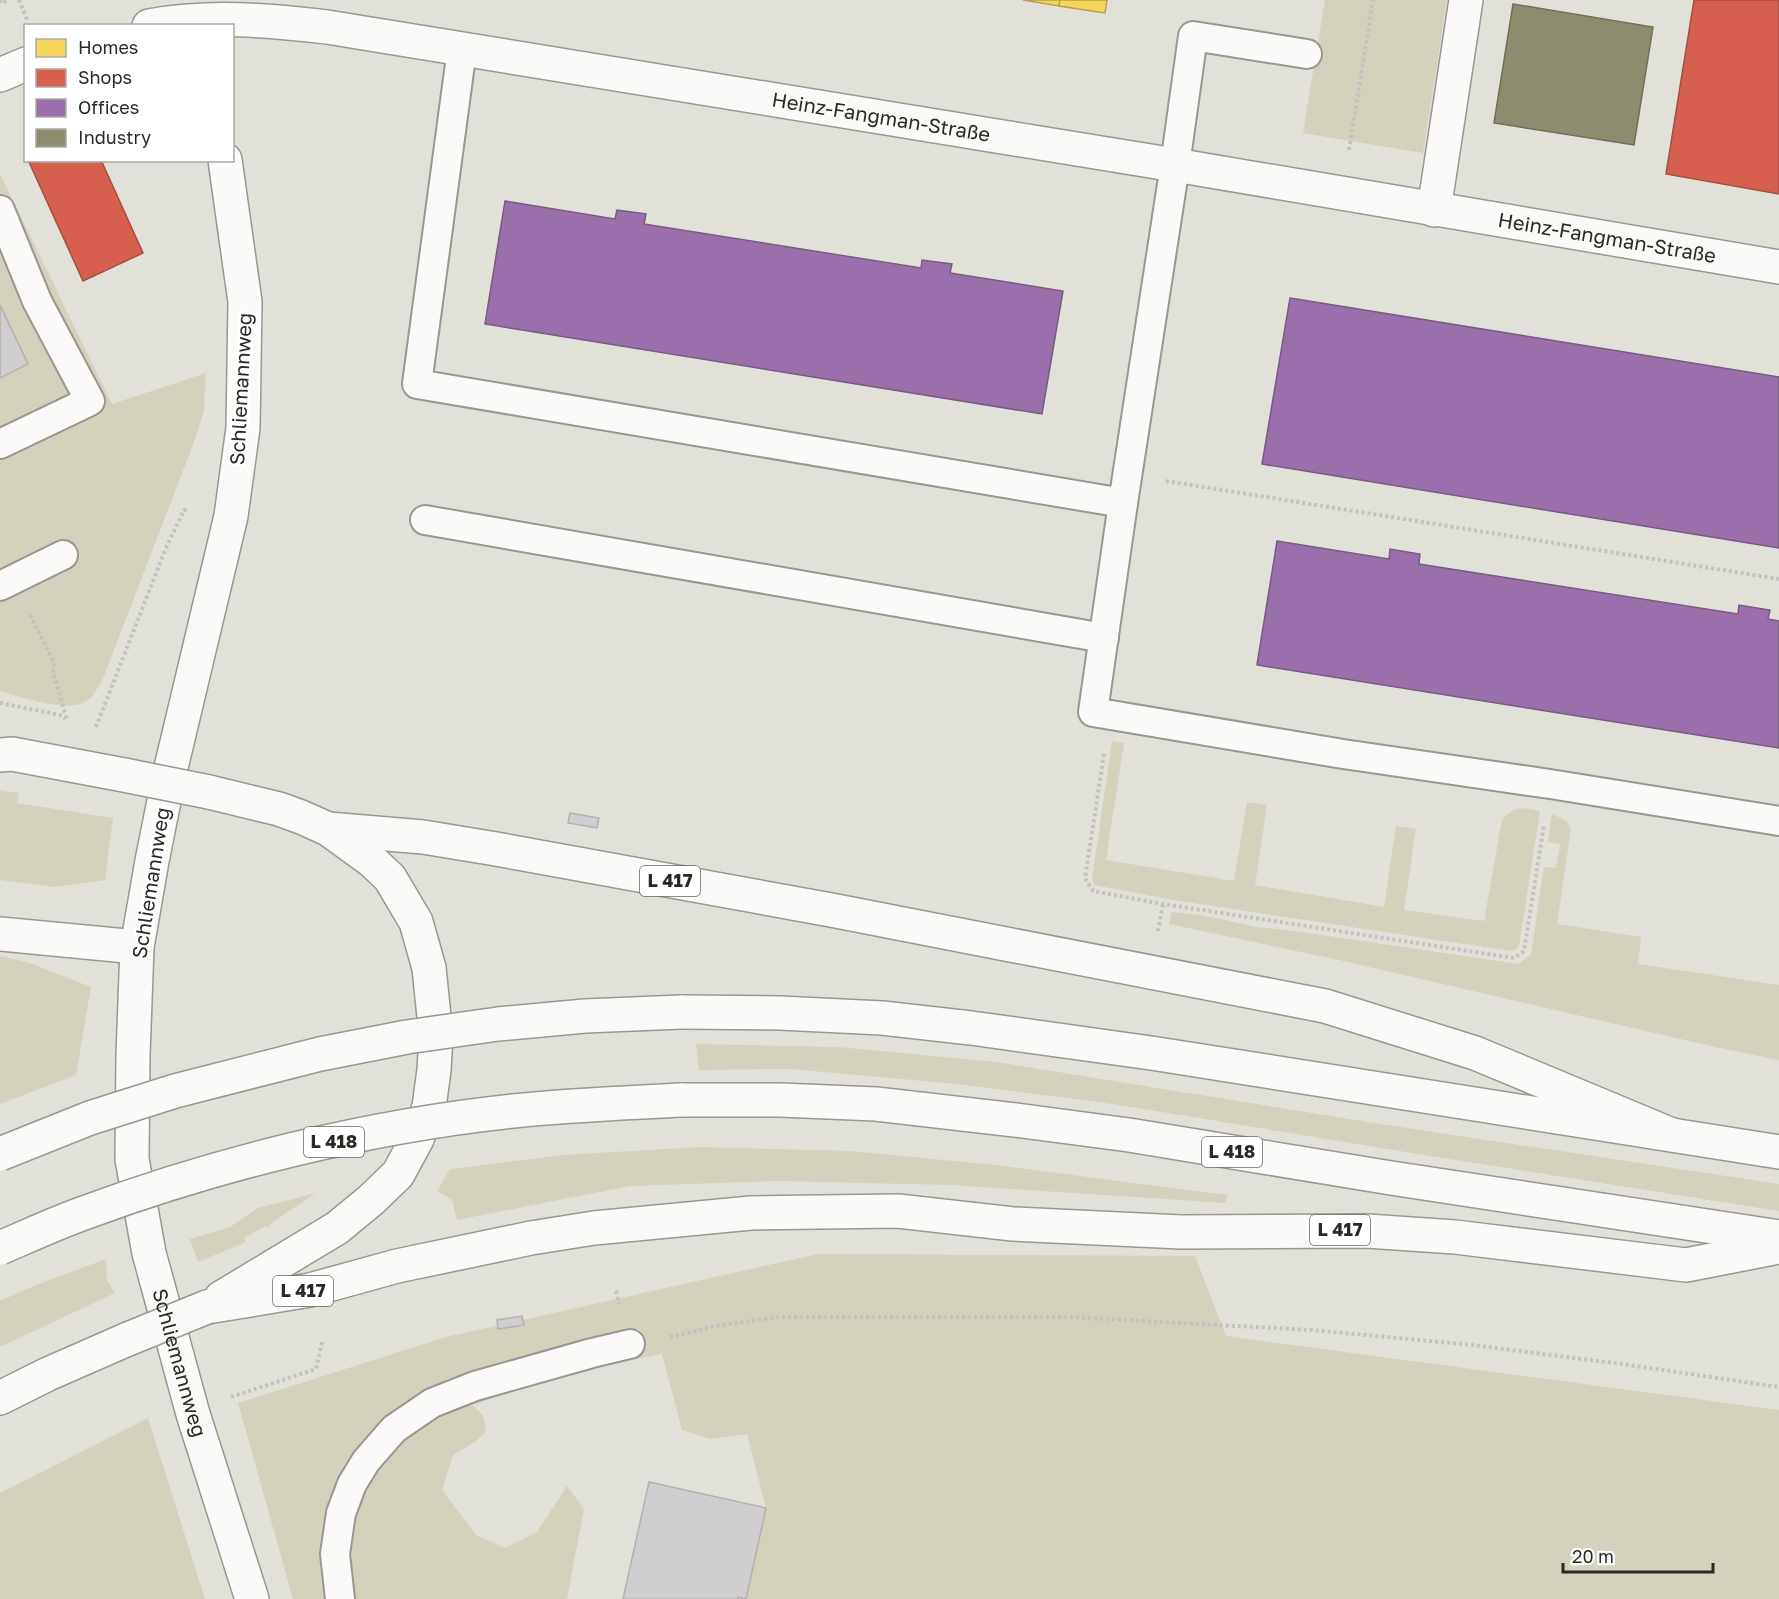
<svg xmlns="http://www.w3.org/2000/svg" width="1779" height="1599" font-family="'Golos Text',sans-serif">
	<rect width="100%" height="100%" fill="#e2e1d9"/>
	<!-- green -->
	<g fill="#d4d1bd">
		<path d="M1325,0H1447L1423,153L1303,133Z"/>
		<path d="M0,174L112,404L206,373L204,410L196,437L104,676C100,683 95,695 88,700C70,714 21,697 0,691Z"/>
		<path d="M1112,741L1124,743L1106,860L1234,881L1247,802L1267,805L1255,885L1384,907L1396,826L1416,829L1404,910L1484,921L1502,820C1515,805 1522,808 1540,811L1519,946L1516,950L1511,951L1179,901L1094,885L1092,879Z"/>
		<path d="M0,790L19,793L17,803L113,818L105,880L55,887L0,880Z"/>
		<path d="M1552,813L1567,822L1571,829L1557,924L1641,937L1638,964L1779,985V1060L1715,1047L1339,960L1169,924L1171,912L1201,915L1257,927L1295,931L1519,964L1531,954L1544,867L1556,868L1560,844L1548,842Z"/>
		<path d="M0,956L30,963L91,987L76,1075L0,1104Z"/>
		<path d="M696,1044L838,1047L996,1062L1374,1123L1779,1184V1211L1424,1155L1113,1104L957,1084L790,1069L699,1070Z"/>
		<path d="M701,1147L851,1151L995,1165L1227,1195L1226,1203L951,1185L779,1181L630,1186L457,1220L452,1200L437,1191L450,1169L563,1155Z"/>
		<path d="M316,1193L271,1223L268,1228L265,1226L244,1238L246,1242L198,1262L190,1239L230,1227L258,1208Z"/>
		<path d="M818,1254L1195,1256L1226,1336L1779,1410V1599H746L766,1508L747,1434L711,1439L682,1430L662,1354L592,1367L472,1405L483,1415L486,1432L475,1442L453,1455L442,1490L476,1535L505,1548L537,1532L567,1486L584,1509L567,1599H293L238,1403L446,1337Z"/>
		<path d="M106,1259L107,1280L115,1293L0,1347V1301L36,1285Z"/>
		<path d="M148,1418L205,1599H0V1493Z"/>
	</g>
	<!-- homes -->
	<g fill="#f6d55c" stroke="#b9a14b" stroke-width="1.5">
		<path d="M1023,0H1060L1059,6Z"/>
		<path d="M1060,0H1107L1105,13L1059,6Z"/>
	</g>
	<!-- shops -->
	<g fill="#d6604d" stroke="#a25040" stroke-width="1.5">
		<path d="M1694,0H1779V194L1666,174Z"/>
		<path d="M32,160H101L143,253L83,281L29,162Z"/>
	</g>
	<!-- offices -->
	<g fill="#9970ab" stroke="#785b82" stroke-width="1.5">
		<path d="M505,201L615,219L617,210L646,214L644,224L921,268L922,260L952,264L950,273L1063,291L1042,414L485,324Z"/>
		<path d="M1290,298L1779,377V548L1262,464Z"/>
		<path d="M1277,541L1389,559L1390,549L1420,554L1419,564L1738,614L1739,605L1770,610L1768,619L1779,621V748L1257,665Z"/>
	</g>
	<!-- industry -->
	<path fill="#8c8c6e" stroke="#6f6e58" stroke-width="1.5" d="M1513,4L1653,27L1634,145L1494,123Z"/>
	<!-- building -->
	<g fill="#d1ced2" stroke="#b2b1b0" stroke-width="1.5">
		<path d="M0,305L28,364L0,378Z"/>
		<path d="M570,813L599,818L597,828L568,823Z"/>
		<path d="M522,1316L524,1325L498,1329L497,1320Z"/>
		<path d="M649,1482L766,1508L746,1599L738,1597V1599H623Z"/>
	</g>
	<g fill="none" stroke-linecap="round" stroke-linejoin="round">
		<defs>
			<g id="lane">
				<path d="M462,49L417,384L1123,503L1175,165L1193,36L1307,54"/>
				<path d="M0,210L37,301L90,401L0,444"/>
				<path d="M1123,503L1093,712L1343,754L1550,784L1779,821"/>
				<path d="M425,520L1104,638"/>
				<path d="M0,586L63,555"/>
				<path d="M340,1599L335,1554L341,1513L352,1484L366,1461L394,1429L432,1403L475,1386L592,1353L630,1344"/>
			</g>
			<g id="street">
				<path id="s1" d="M149,26C208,15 268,20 327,27L1175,165L1779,267"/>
				<path d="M0,75L26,64"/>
				<path id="s2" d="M225,160L245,302L243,428L231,516L169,776L152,861L137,947L133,1055L132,1159L149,1253L193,1414L252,1599"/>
				<path d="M1434,210L1466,0"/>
				<path d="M0,934L137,947"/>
			</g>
			<g id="highway">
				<path d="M0,755L12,754L124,775"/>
				<path d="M209,792L279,809L301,817L328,829L372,861L390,878L416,922L429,968L436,1036L434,1070L429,1107L417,1139L398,1174L371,1200L337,1228L221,1298"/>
				<path d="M328,829L423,837L496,849L831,910L1325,1006L1475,1053L1672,1135"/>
				<path d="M681,1012L780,1013L882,1018L971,1028L1151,1053L1779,1152"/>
				<path d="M681,1100H780L876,1104L1015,1120L1129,1135L1391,1178L1779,1237"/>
				<path d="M207,1307L310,1290L397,1266L531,1238L594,1228L751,1213L898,1211L1013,1224L1181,1232L1367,1231L1455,1237L1686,1265L1779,1247"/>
				<path d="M0,1398L48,1374L128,1339"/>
			</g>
		</defs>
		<!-- lane casing -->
		<use href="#lane" stroke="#989792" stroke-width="32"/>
		<!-- street casing -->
		<use href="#street" stroke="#989792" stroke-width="36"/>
		<!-- highway casing -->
		<use href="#highway" stroke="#989792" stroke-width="36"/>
		<!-- path -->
		<g stroke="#c2c2bf" stroke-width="4" stroke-dasharray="3 3" stroke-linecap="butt">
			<path d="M0,0L1,3L9,0"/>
			<path d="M19,0L28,22"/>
			<path d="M1349,150L1373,0"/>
			<path d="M1166,481L1779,579"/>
			<path d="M30,615L54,662L53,672L67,720"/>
			<path d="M0,703L60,715L65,719"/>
			<path d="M96,727L166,548L184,510L188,511"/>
			<path d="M1104,754L1085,878L1093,891L1163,904L1514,958L1524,951L1544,825"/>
			<path d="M1158,931L1163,904"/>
			<path d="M616,1291L619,1304"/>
			<path d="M670,1337L715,1326L778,1317H1068L1312,1330L1472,1345L1622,1364L1779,1387"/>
			<path d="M231,1397L316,1369L322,1342"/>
		</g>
		<!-- lane -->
		<use href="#lane" stroke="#fbfaf9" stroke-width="28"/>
		<!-- street -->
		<use href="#street" stroke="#fbfaf9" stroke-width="33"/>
		<!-- highway -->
		<use href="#highway" stroke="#fbfaf9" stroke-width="33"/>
		<defs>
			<g id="highway-bridge">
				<path d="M124,775L209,792"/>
				<path d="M0,1154L90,1118L175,1091L320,1054L407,1037L498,1024L585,1016L681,1012"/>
				<path d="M0,1248C28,1236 56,1223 84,1213C219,1163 370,1126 513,1111C569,1105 625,1103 681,1100"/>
				<path d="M128,1339L207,1307"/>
			</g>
		</defs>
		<!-- highway-bridge casing -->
		<use href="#highway-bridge" stroke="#989792" stroke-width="36" stroke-linecap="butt"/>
		<!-- highway-bridge -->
		<use href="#highway-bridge" stroke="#fbfaf9" stroke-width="33"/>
	</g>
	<g text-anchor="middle" stroke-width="6" stroke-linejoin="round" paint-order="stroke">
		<!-- shield labels -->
		<g fill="#fff" stroke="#6a6965" stroke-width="1.5">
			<rect x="640" y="866" width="60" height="30" rx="4.5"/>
			<rect x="304" y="1127" width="60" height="30" rx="4.5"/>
			<rect x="1202" y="1137" width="60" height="30" rx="4.5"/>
			<rect x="1310" y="1215" width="60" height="30" rx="4.5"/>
			<rect x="273" y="1276" width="60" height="30" rx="4.5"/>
		</g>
		<g font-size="18" font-weight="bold" fill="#2a2923">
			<text x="670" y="887">L 417</text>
			<text x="334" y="1148">L 418</text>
			<text x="1232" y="1158">L 418</text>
			<text x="1340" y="1236">L 417</text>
			<text x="303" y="1297">L 417</text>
		</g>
		<!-- street labels -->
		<g font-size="20" fill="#2a2923" stroke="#fff">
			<text dy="7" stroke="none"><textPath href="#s1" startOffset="740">Heinz-Fangman-Straße</textPath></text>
			<text dy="7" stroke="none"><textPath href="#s1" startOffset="1476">Heinz-Fangman-Straße</textPath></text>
			<text transform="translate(241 389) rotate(-87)" y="7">Schliemannweg</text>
			<text transform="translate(151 883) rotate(-81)" y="7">Schliemannweg</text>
			<text dy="7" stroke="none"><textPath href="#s2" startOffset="1221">Schliemannweg</textPath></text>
		</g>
	</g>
	<!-- legend -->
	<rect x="24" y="24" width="210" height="138" fill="#ffffff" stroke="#aaa9a7" stroke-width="1.5"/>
	<rect x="36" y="39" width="30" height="18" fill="#f6d55c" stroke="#aaa9a7" stroke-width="1.5"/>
	<text x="78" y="54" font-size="18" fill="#2a2923">Homes</text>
	<rect x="36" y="69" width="30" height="18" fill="#d6604d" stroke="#aaa9a7" stroke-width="1.5"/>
	<text x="78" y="84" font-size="18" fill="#2a2923">Shops</text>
	<rect x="36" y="99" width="30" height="18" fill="#9970ab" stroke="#aaa9a7" stroke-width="1.5"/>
	<text x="78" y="114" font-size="18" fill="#2a2923">Offices</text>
	<rect x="36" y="129" width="30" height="18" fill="#8c8c6e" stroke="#aaa9a7" stroke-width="1.5"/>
	<text x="78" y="144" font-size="18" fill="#2a2923">Industry</text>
	<!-- scale -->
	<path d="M1563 1563v9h150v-9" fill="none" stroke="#2a2923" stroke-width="3"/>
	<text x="1572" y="1563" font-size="18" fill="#2a2923" stroke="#ffffff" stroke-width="4.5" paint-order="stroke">20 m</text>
</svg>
